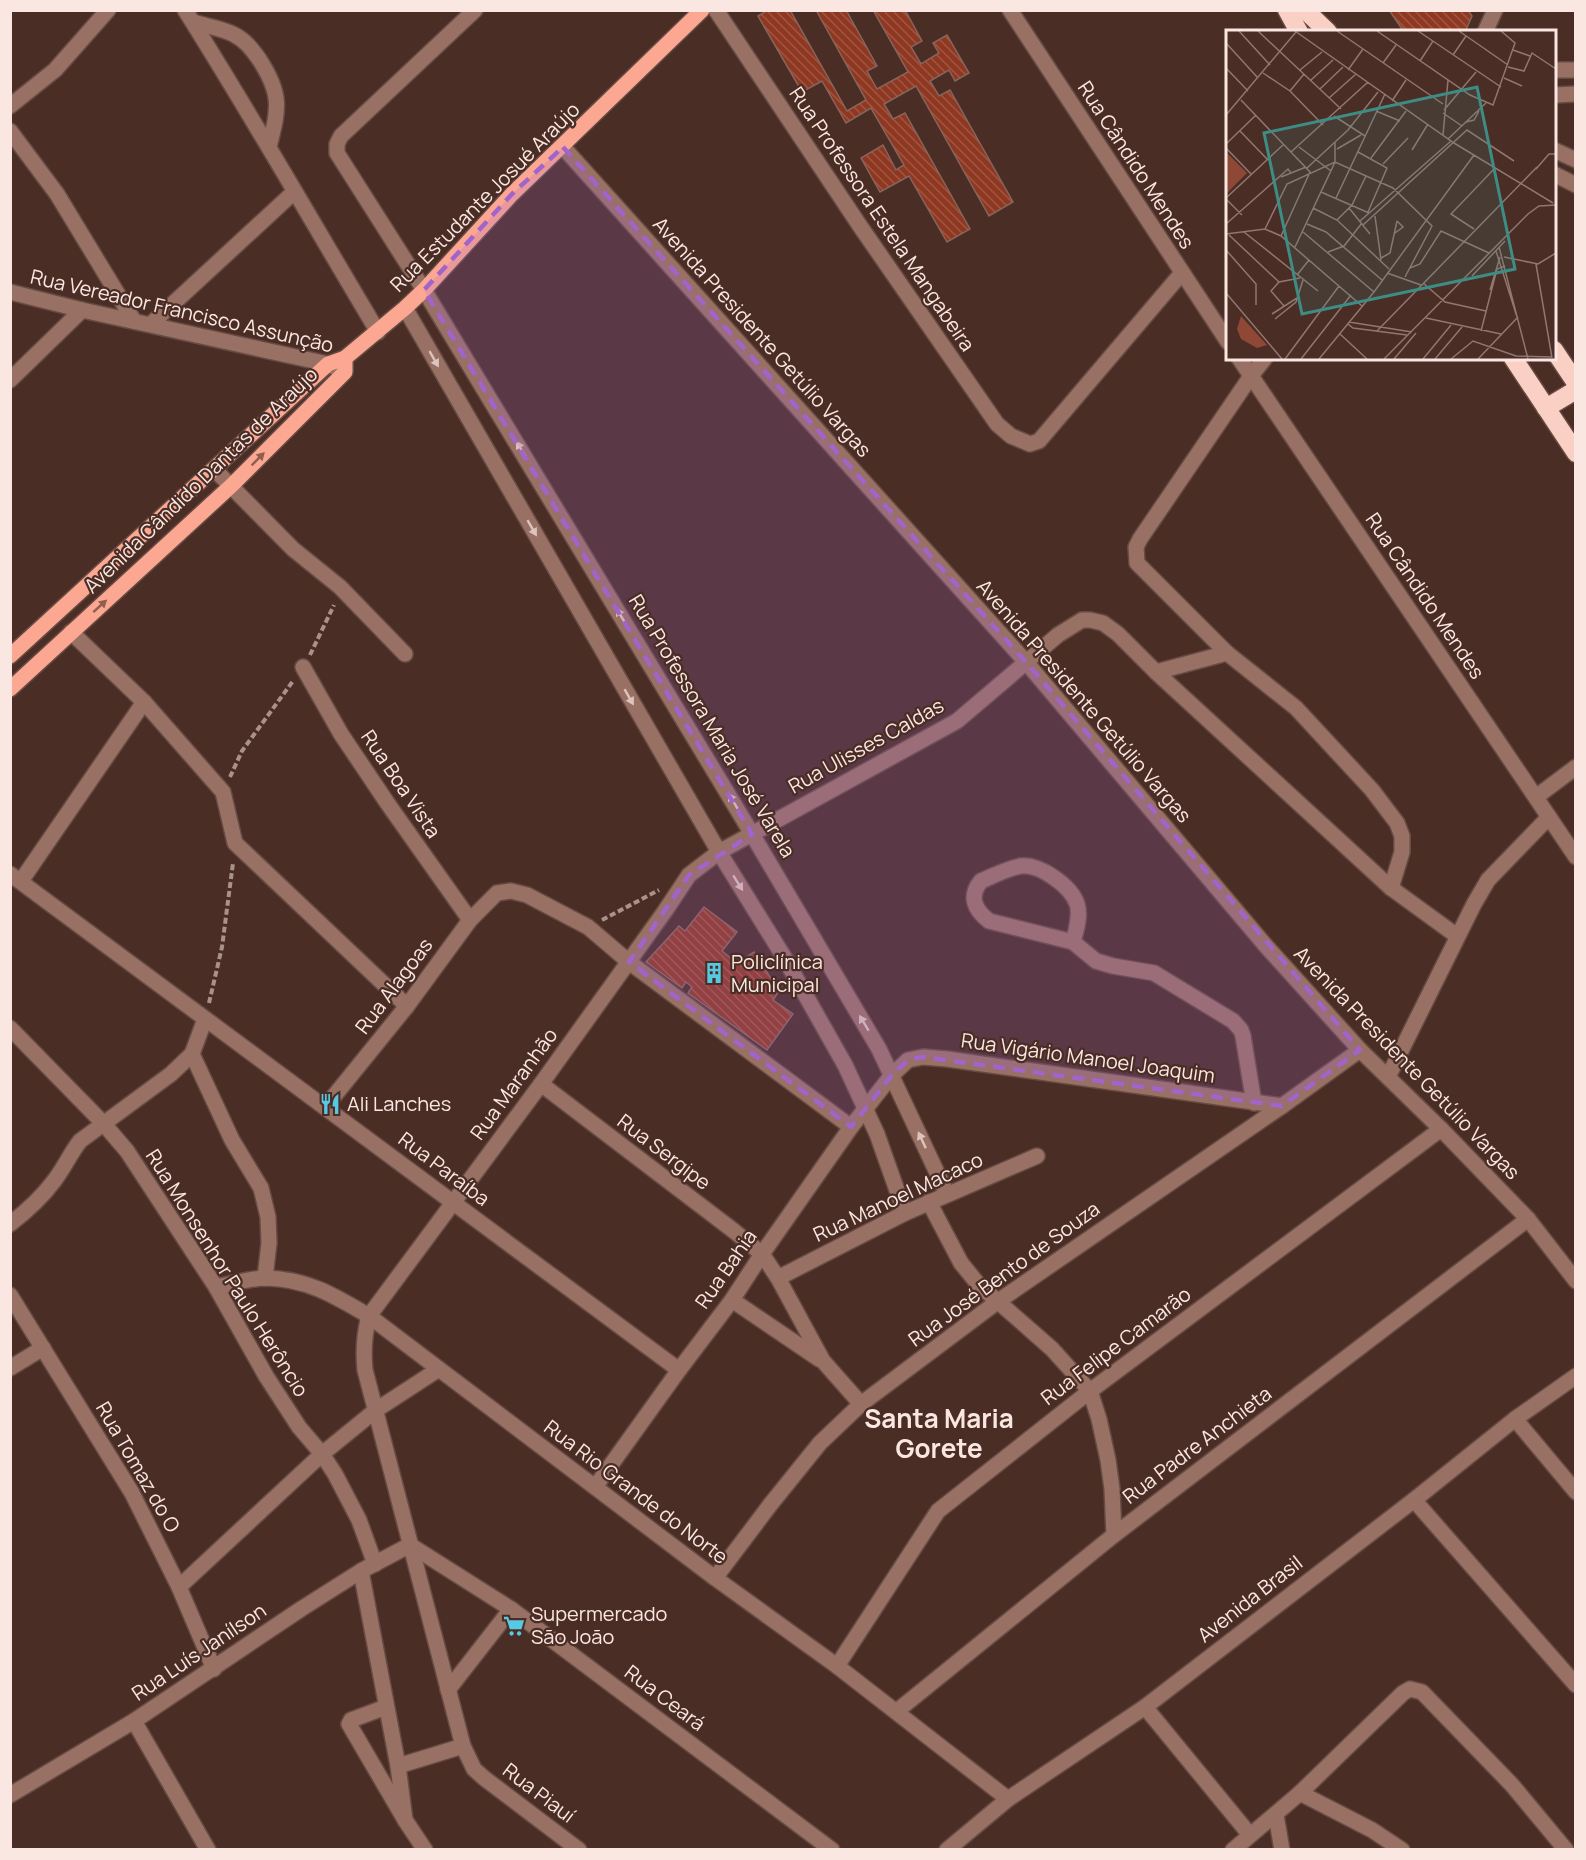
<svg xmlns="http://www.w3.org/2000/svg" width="1586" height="1860" font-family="Manrope,sans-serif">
	<defs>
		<pattern id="building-back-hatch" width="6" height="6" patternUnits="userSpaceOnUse" patternTransform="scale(1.5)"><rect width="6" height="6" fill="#8f3821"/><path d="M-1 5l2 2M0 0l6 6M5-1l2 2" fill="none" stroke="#a05541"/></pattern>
	</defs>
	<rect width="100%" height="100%" fill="#4a2d25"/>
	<!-- building -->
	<g fill="url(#building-back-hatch)" stroke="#87655d" stroke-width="1.5">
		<path d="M768,10H790L847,111L866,100L816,10H846L877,66L867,71L877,89L908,72L873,10H905L922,41L911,47L921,64L939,53L933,43L947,35L969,73L955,81L949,70L930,81L939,96L950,90L1013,202L989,216L916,86L884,104L893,119L905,113L970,229L947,242L909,176L880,192L861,158L883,145L896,170L904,165L871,108L846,123L822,81L802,92L758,16Z"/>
		<path d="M1389,10H1468L1472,16L1465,32H1404Z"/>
		<path d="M704,907L737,932L722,951L737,963L754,952L779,991L773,1000L793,1014L767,1050L688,993L692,987L686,982L682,988L646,962L679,926L685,931Z"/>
	</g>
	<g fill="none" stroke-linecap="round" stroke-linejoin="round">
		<defs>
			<g id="minor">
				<path d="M185,10C252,116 314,225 378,332"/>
				<path d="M475,10L341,136L337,144V153L424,290L752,834L879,1049L947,1194"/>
				<path d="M716,10L860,226L997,424L1011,436L1030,444L1039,441L1181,274"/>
				<path d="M1010,10L1228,342"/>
				<path d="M193,22C206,26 221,28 233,34C245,40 251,48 259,59C282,94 279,108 269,147"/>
				<path d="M1485,32L1495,10"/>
				<path d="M1554,70H1576"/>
				<path d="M1554,95L1576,94"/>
				<path d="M10,106L55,70L108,10"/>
				<path d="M10,131L57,194L134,321"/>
				<path d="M563,147L1026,662L1266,946L1360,1050L1441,1129L1528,1219L1576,1281"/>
				<path d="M1554,150L1576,160"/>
				<path d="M1554,174L1576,185"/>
				<path d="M10,292L82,310L328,364L336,368"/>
				<path d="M405,308L719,852L784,957L845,1065L877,1134L905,1213"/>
				<path d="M151,324L294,192"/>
				<path d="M1239,358L1576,857"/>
				<path d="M1265,358L1251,376L1140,539L1136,547L1137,563L1227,653L1296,708L1372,790L1397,823L1402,836V852L1391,888"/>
				<path d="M10,380L82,310"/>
				<path d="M214,469L293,549L340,587L405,654"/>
				<path d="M71,632L144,702L223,792L235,843L407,1006"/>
				<path d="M303,667L341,734L388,804L470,920"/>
				<path d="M1156,672L1227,653"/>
				<path d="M1536,797L1576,767"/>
				<path d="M10,874L679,1370"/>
				<path d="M21,881L144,702"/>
				<path d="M1073,942C1076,931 1081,915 1077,904C1071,886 1040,864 1021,866C1008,868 993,876 981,881C968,897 975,910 989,921L1073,942L1096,961L1113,966L1154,973L1233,1021L1241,1030L1243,1036L1254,1103"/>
				<path d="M10,1028L103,1123L127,1151L216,1287L266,1376L299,1427L322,1454L335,1474L359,1520L375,1564"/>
				<path d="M192,1054L232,1140L261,1188L268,1217L269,1243L265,1278"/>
				<path d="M1388,1077L1474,904L1488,880L1549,817"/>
				<path d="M541,1084L734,1231L762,1254L778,1278L823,1361L861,1404"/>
				<path d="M326,1106L407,1006L470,920L497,893L511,891L527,895L588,927L629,962L851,1127"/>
				<path d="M929,1202L961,1263L978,1284L1052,1349L1090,1391L1099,1419L1108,1460L1112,1489L1114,1535"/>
				<path d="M10,1224C27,1211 42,1197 54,1181C64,1168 70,1154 80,1141L171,1074L192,1054L205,1019"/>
				<path d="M778,1278L905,1213L1037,1156"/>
				<path d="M216,1287C232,1284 250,1278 266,1278C308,1279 335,1296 369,1316L715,1578L837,1666L1008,1799"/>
				<path d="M10,1295L132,1493L179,1587L214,1669"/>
				<path d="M732,1300L819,1359"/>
				<path d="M10,1368L43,1348"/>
				<path d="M1515,1419L1576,1492"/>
				<path d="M595,1487L679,1370L732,1300L762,1254L851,1127L892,1075L908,1060L923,1057L947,1059L1282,1106"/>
				<path d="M1414,1500L1576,1685"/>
				<path d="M361,1571L398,1766L405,1820"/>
				<path d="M715,1578L770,1505L820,1443L861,1404L997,1302L1282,1106L1360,1050"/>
				<path d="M179,1587L322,1454L376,1410L439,1369"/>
				<path d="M837,1666L938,1511L1090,1391L1441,1129"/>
				<path d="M448,1690L511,1609"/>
				<path d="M386,1707L351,1720L349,1724L405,1820L425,1850"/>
				<path d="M1145,1707L1250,1835"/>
				<path d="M897,1711L1114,1535L1528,1219"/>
				<path d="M134,1721L208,1850"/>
				<path d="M398,1766L463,1746"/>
				<path d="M1300,1793L1372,1830L1402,1850"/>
				<path d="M10,1795L134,1721L301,1609L361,1571L410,1545L511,1609L832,1850"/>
				<path d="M1276,1815L1282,1850"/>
				<path d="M579,1850L484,1778L474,1769L463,1746L365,1370C363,1351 364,1335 369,1316L541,1084L665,911L689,875L719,852L957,721L1058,635L1082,620H1090L1103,623L1118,634L1156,672L1391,888L1457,936"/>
				<path d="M947,1850L1008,1799L1145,1707L1414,1500L1515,1419L1576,1376"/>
				<path d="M1233,1850L1300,1793L1403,1693L1410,1689L1422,1692L1512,1785L1566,1850"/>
			</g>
			<g id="major">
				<path d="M10,656L328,364L345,358L405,308L424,290L512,194L702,10"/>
				<path d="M10,689L232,485L345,372V358"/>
			</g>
			<g id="highway">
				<path d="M1287,10L1299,32"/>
				<path d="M1305,10L1328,32"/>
				<path d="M1554,350L1576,383"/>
				<path d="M1513,358L1576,453"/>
				<path d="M1546,408L1576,390"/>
			</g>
		</defs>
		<!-- minor casing -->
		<use href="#minor" stroke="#664b43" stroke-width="18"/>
		<!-- major casing -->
		<use href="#major" stroke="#664b43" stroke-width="18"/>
		<!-- highway casing -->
		<use href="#highway" stroke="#664b43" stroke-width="21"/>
		<!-- path -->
		<g stroke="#aa928c" stroke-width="4" stroke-dasharray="6 3" stroke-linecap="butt">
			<path d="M310,655L334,605"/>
			<path d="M230,777L242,751L293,681"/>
			<path d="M602,920L659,890"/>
			<path d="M209,1003L222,947L233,863"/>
		</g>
		<!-- minor -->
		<use href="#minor" stroke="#997064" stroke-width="15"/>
		<!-- major -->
		<use href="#major" stroke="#fca791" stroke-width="15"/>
		<!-- highway -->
		<use href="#highway" stroke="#fad0c5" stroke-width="18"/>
	</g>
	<!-- one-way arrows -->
	<defs><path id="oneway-solid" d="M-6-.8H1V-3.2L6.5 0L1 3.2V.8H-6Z" transform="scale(1.5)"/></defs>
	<g fill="#dec3bc">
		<use href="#oneway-solid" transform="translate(434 359) rotate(60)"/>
		<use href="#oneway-solid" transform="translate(521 449) rotate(-121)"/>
		<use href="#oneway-solid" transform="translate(532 528) rotate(60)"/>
		<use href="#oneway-solid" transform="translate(621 616) rotate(-121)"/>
		<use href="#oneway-solid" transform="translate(629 697) rotate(60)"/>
		<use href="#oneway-solid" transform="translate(733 801) rotate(-121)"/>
		<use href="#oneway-solid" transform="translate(738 883) rotate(58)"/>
		<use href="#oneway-solid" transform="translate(864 1023) rotate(-121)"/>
		<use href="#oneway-solid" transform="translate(922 1140) rotate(-115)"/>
	</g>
	<g fill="#915e50">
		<use href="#oneway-solid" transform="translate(258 459) rotate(-45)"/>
		<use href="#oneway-solid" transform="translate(100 606) rotate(-42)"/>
	</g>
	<!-- marked area -->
	<path fill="#a164ca" fill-opacity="0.2" stroke="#a164ca" stroke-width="4.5" stroke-dasharray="12 8" stroke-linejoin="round" d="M563,147L1026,662L1360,1050L1282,1106L923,1057L908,1060L892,1075L851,1127L629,962L689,875L752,834L424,290L512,194Z"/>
	<!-- icons -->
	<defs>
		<symbol id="building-bare" viewBox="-9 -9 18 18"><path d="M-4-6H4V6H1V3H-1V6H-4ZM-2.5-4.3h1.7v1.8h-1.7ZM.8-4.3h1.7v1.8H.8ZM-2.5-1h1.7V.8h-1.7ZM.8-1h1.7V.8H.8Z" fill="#58c9e3" stroke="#4a2d25" stroke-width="2.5" paint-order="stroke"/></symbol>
		<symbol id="restaurant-bare" viewBox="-9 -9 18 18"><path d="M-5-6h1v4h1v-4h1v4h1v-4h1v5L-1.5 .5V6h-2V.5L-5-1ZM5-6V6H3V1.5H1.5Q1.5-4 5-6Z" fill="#58c9e3" stroke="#4a2d25" stroke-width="2.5" paint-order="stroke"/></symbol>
		<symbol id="supermarket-bare" viewBox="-9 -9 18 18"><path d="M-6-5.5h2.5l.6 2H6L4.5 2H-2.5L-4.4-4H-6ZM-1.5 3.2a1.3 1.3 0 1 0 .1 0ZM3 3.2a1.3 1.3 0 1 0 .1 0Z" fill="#58c9e3" stroke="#4a2d25" stroke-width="2.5" paint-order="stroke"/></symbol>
	</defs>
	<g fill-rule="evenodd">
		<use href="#building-bare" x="699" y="958" width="30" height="30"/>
		<use href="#restaurant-bare" x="315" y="1089" width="30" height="30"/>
		<use href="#supermarket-bare" x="499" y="1611" width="30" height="30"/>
	</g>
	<g text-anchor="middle" stroke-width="4.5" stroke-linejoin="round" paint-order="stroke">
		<!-- street labels -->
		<g font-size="20" fill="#fbe7e2" stroke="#4a2d25">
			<text transform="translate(1136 165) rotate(57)" y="7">Rua Cândido Mendes</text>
			<text transform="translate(485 197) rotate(-45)" y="7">Rua Estudante Josué Araújo</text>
			<text transform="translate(882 219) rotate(56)" y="7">Rua Professora Estela Mangabeira</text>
			<text transform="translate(182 311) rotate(13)" y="7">Rua Vereador Francisco Assunção</text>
			<text transform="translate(762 337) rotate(48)" y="7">Avenida Presidente Getúlio Vargas</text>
			<text transform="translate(201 480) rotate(-44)" y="7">Avenida Cândido Dantas de Araújo</text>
			<text transform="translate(1425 596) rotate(56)" y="7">Rua Cândido Mendes</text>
			<text transform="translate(1084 701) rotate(49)" y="7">Avenida Presidente Getúlio Vargas</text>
			<text transform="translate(712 726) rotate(59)" y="7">Rua Professora Maria José Varela</text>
			<text transform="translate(866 746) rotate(-29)" y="7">Rua Ulisses Caldas</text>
			<text transform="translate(401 784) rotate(56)" y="7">Rua Boa Vista</text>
			<text transform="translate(394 986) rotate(-53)" y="7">Rua Alagoas</text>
			<text transform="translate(1088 1058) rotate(8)" y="7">Rua Vigário Manoel Joaquim</text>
			<text transform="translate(1407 1063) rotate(46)" y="7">Avenida Presidente Getúlio Vargas</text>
			<text transform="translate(514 1084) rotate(-54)" y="7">Rua Maranhão</text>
			<text transform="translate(664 1152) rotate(37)" y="7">Rua Sergipe</text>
			<text transform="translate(444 1169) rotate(37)" y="7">Rua Paraíba</text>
			<text transform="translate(898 1197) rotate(-25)" y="7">Rua Manoel Macaco</text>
			<text transform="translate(726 1269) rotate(-55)" y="7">Rua Bahia</text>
			<text transform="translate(227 1273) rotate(58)" y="7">Rua Monsenhor Paulo Herôncio</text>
			<text transform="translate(1004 1274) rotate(-36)" y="7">Rua José Bento de Souza</text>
			<text transform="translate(1116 1346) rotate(-37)" y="7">Rua Felipe Camarão</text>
			<text transform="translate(1197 1445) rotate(-37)" y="7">Rua Padre Anchieta</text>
			<text transform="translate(138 1467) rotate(60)" y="7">Rua Tomaz do O</text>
			<text transform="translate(636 1492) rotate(37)" y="7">Rua Rio Grande do Norte</text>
			<text transform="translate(1250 1599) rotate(-38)" y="7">Avenida Brasil</text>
			<text transform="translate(199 1652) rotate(-34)" y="7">Rua Luís Janílson</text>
			<text transform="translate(665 1698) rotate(37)" y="7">Rua Ceará</text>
			<text transform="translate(539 1793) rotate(37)" y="7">Rua Piauí</text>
		</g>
		<!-- poi labels -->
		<g font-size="20" fill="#fbe7e2" stroke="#4a2d25" text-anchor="start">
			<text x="731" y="969">Policlínica<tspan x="731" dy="23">Municipal</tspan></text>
			<text x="347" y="1111">Ali Lanches</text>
			<text x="531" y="1621">Supermercado<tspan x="531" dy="23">São João</tspan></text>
		</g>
		<!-- district labels -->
		<g font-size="26" font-weight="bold" fill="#fbe7e2" stroke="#4a2d25">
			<text x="939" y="1428">Santa Maria<tspan x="939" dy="30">Gorete</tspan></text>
		</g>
	</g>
	<!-- overview -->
	<g transform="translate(1226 30)">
		<rect width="330" height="330" fill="#4a2d25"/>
		<path d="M15,286L41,315L31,318L15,309L11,299Z" fill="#904836"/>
		<path d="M0,122L21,143L0,164Z" fill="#904836"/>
		<path fill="none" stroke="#917771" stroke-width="1.5" d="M13,1L44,35M32,1L115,79M69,1L228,113L327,173M111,1L217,74M151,1L244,65L267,75L289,13L275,1M192,1L275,57M233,1L282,35M0,13L32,48M287,20L304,26M227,25L240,6M194,31L207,11M157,33L170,15M282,37L298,41L306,23L330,39M0,38L22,61M74,40L96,22M122,40L137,19M37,43L64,61L97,95M278,48L296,56M85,50L107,30M94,59L117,37M64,61L78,44M103,68L130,44M15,70L84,142L55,206M166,71L180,50M218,80L250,42M150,81L174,91M217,83L236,96M0,85L70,2M108,86L139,106M240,92L248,90L253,81M14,101L41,129M217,105L222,50M222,109L260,73M0,114L30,85M73,117L105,141M0,118L25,144M111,119L135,105M186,120L202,94M65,122L142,52M132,122L161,138L142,182M145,128L180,81M157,134L182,108M81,138L122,100L152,62M310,139L323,124H330M55,147L80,137M95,162L143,183M0,168L57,115M110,168L159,64M0,169L16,185M87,178L111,190L163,239M123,178L144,204M149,186L155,230M111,190L126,175L140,146M134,191L225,111M0,194L62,139L65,143M81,194L100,202L156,250M137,195L241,100L288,131M39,199L61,154L109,132L167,158L206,196L179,247M248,199L225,184L268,139M18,202L92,261M77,202L148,262M169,203L177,197L171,191M0,204L39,199L55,206L136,276M3,205L53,252M69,217L109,132V113M273,217L302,329M0,220L30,254V275M270,221L292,290M102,222L118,216L136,193M278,227L312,234L330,223M155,228L164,223L171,191M310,234L326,328M184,238L194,234L215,201L263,223M161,243L195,255M71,245L83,230M246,246L279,211M197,253L219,272L260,281M264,260L274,227M0,263L56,329M58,276L45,261L53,252L74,248M46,284L71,268M200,288L275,304M49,289L70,272L77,250M123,292L186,302M122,294L127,298L181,305M151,301L311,137M255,301L271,239L279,236M114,304L141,329M59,329L113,256M75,329L125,265M93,329L148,262L248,125M158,329L302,184L313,176L330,175M168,329L190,303M197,329L225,295M209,329L236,297M225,329L247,311L290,326L326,327M252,329L292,287"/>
		<path fill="#3e8d85" fill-opacity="0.15" stroke="#3e8d85" stroke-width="3" d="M251,57L289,239L76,284L38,103Z"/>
		<rect width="330" height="330" fill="none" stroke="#fbe7e2" stroke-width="3"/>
	</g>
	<!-- border -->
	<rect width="1586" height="1860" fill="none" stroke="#fbe7e2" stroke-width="24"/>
</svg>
